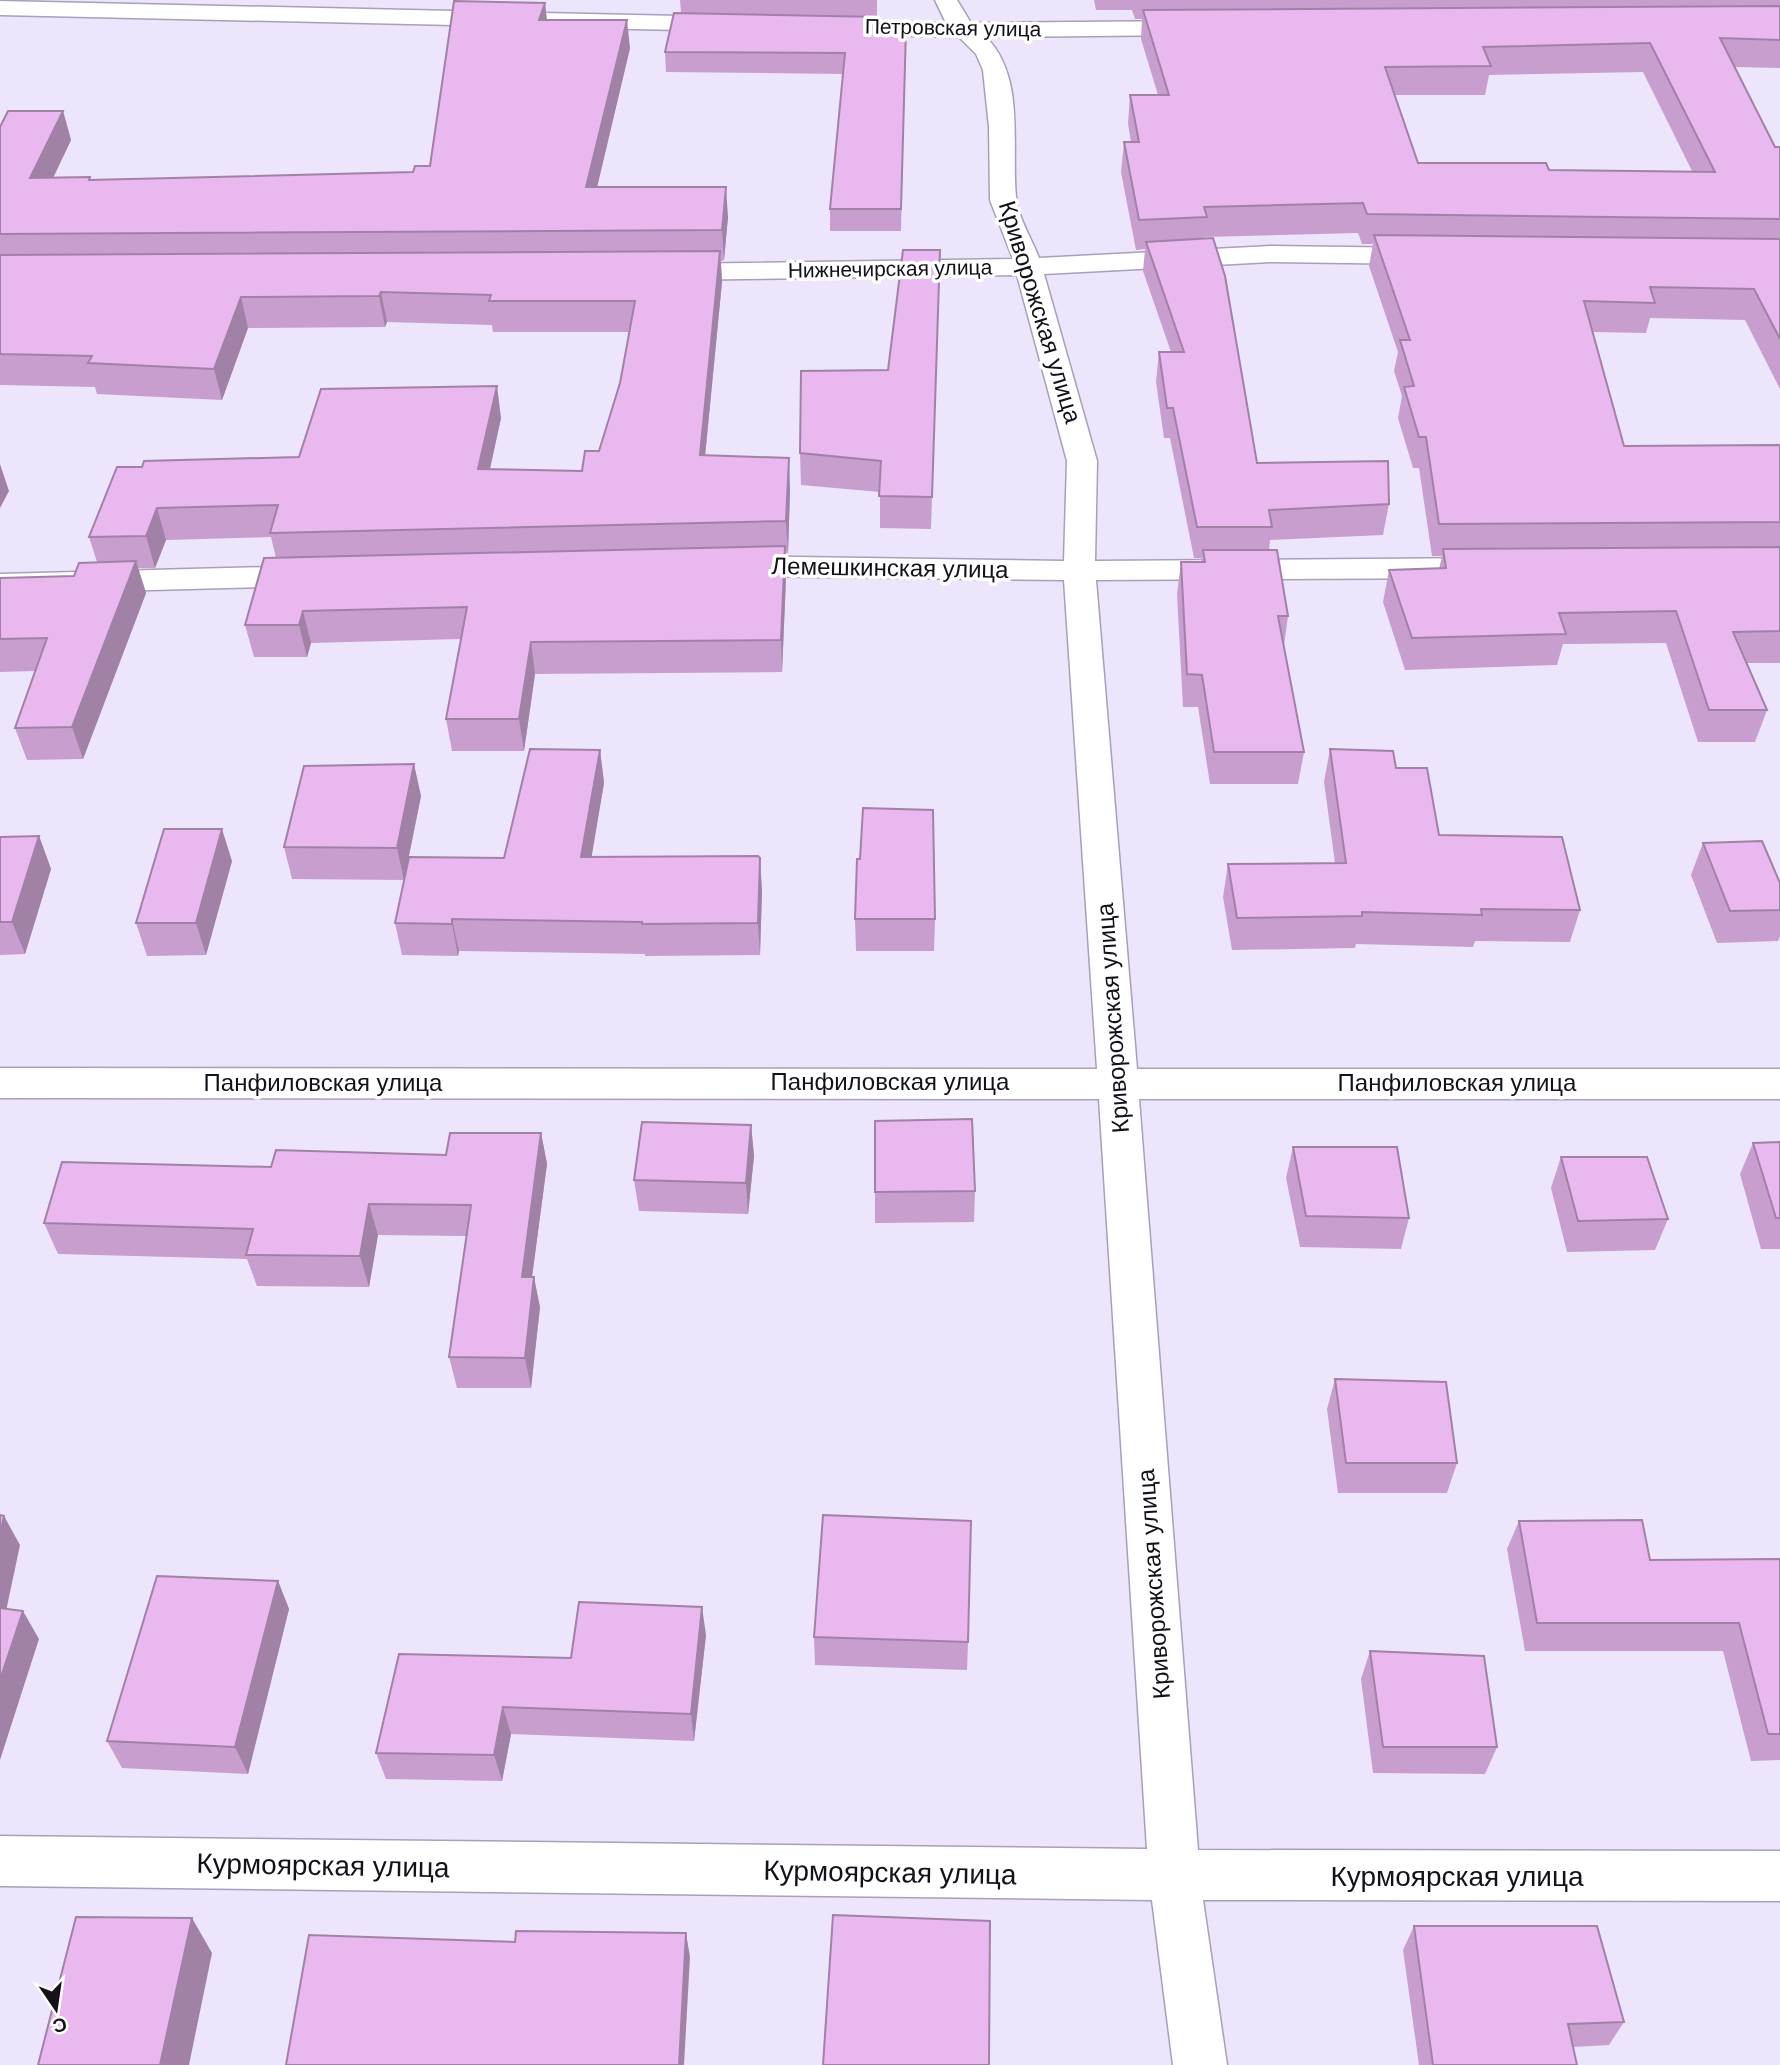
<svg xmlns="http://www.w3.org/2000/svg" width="1780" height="2065" font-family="'DM Sans',sans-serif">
	<rect width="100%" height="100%" fill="#ede5fc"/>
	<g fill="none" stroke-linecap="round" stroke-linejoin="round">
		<defs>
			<g id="minor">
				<path d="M935,0H957L971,23L1195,21L1203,23L1207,28L1203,33L1195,35L986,37C1026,77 1011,146 1016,197C1018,218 1032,239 1039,258L1271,246L1422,248L1431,250L1435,256L1431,262L1422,264L1271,262L1044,274L1097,461L1095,561L1492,558L1503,561L1508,568L1503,575L1492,578L1096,580L1137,1069H1780V1099H1139L1198,1850L1780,1851V1901L1203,1900L1227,2065H1173L1152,1900L0,1886V1836L1147,1849L1099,1099L0,1098V1068L1097,1069L1064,580L733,576L722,573L717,566L722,559L733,556L1064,561L1067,461L1017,275L671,280L661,278L657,272L661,266L671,264L1013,259L990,200L989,127L983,70L976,54L959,37L831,34L823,32L819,27L823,22L831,20L946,23Z"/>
				<path d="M0,1L726,17L734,19L738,24L734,29L726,31L0,15Z"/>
				<path d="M309,566L320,569L325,576L320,583L309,586L0,594V574Z"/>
			</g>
		</defs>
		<!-- minor casing -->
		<use href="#minor" stroke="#a89fba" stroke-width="3"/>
		<!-- minor -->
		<use href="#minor" fill="#fff" fill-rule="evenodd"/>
	</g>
	<!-- wall -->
	<g fill="#c89ece" fill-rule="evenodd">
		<path d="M680,0H877V17L882,28L906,29L901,231H830V209L843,74L666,72L665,52L681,13Z"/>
		<path d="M1094,0H1780V68L1735,67L1775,147H1780V389L1745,320L1650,318L1646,333L1593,332L1624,446L1780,445V663H1747L1767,710L1755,742H1698L1666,643L1563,644L1557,665L1405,670L1383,602L1389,570L1439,569L1442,556H1432L1419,468H1413L1398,418L1402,396L1394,371L1398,352L1369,266L1373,244H1362L1358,233L1204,237L1257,463L1389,504L1383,535L1270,540L1269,550L1288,616L1284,646L1304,752L1298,784H1210L1198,707H1183L1177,594L1181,562H1201L1202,558H1194L1170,438H1164L1156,382L1159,352H1171L1143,271L1145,249L1136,250L1121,172L1124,142H1131L1128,124L1130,95H1158L1141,39L1142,19H1135L1132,10H1096ZM1643,72L1692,171L1549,170L1418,163L1395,95H1485L1489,75Z"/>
		<path d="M545,3L547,20L630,48L597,187L728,217L724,260L721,261L722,282L705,456L790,489L788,553H785L786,578L782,672L535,674L524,751H452L446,719L461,639L311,643L307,657H254L245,625L276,558L271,537L166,540L155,568H138L146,593L83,759L27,760L15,728L35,671L0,672V578L74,576L97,562L89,537L142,467L299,457L501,418L490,469L582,471L599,451L620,383L630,332H493L492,325L387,322L385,327L248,328L222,400L97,394L95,387L0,385V127L63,111L71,140L53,177L91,180L413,172L430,166Z"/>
		<path d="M939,280L931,529L880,528V492L801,485L800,453L888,370Z"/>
		<path d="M1330,749L1396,768L1439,835L1580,910L1570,942L1475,941L1473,947L1356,944L1355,948L1232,950L1223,897L1228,864L1335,863L1324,782Z"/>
		<path d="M600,750L604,783L591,857L762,890L760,955L645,956V954L459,951L458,956L402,955L395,923L504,858Z"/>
		<path d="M421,796L404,880L292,879L284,847Z"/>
		<path d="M39,836L51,869L25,954L0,955V837Z"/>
		<path d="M1703,843L1780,883V936L1778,941L1717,943L1691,875Z"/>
		<path d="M232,861L206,955L147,956L136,923Z"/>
		<path d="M855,919H935L934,951H856Z"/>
		<path d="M875,1121L975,1191L974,1222L875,1223Z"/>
		<path d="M751,1125L754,1156L748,1214L639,1211L634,1180Z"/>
		<path d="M541,1133L547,1164L532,1277L540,1307L531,1388H457L449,1357L467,1236L378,1235L369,1287L257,1286L247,1259L58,1254L44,1223L271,1167L446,1155Z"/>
		<path d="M1780,1142V1249H1761L1740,1174L1753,1143Z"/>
		<path d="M1293,1147L1409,1218L1401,1249L1300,1247L1286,1178Z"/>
		<path d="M1561,1157L1668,1219L1655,1250L1567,1252L1551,1188Z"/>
		<path d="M1335,1379L1457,1463L1447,1493H1338L1327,1409Z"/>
		<path d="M1519,1521L1650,1560L1780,1559V1760L1751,1761L1723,1651H1525L1507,1549Z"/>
		<path d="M278,1581L289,1609L248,1774L122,1768L107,1741Z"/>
		<path d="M706,1635L694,1741L511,1734L502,1781L386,1779L376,1753L571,1658Z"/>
		<path d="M814,1637L968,1642L967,1670L815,1665Z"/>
		<path d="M1370,1651L1497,1747L1485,1774L1373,1773L1361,1679Z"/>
		<path d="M1414,1926L1624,2022L1609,2045L1573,2047L1577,2065H1419L1403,1950Z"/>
	</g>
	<!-- shaded-wall -->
	<g fill="#a281a7">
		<path d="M545,3L548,32L539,20Z"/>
		<path d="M627,20L630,48L590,217L586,187Z"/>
		<path d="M63,111L71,140L39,208L30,178Z"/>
		<path d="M726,187L728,217L724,260L722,230Z"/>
		<path d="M720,251L722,282L702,487L700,455Z"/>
		<path d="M381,292L387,322L385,327L379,296Z"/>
		<path d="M241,297L248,328L222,400L214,369Z"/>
		<path d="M497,386L501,418L483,500L478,469Z"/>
		<path d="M789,458L790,489L788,553L786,521Z"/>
		<path d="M0,464L9,491L0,508Z"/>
		<path d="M157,508L166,540L155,568L146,536Z"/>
		<path d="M785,546L786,578L782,672L781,640Z"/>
		<path d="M136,561L146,593L83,759L72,727Z"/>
		<path d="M303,611L311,643L307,657L299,625Z"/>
		<path d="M531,642L535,674L524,751L519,719Z"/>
		<path d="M600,750L604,783L586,890L581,857Z"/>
		<path d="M414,764L421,796L404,880L397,848Z"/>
		<path d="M222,829L232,861L206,955L196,923Z"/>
		<path d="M39,836L51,869L25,954L12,922Z"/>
		<path d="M760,858L762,890L760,955L758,923Z"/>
		<path d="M452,919L459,951L458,956L452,924Z"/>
		<path d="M751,1125L754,1156L748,1214L746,1183Z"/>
		<path d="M541,1133L547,1164L528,1307L522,1277Z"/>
		<path d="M369,1204L378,1235L369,1287L360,1256Z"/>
		<path d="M534,1277L540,1307L531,1388L525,1358Z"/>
		<path d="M4,1516L20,1545L1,1635L0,1632V1534Z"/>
		<path d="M278,1581L289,1609L248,1774L235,1747Z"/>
		<path d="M702,1607L706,1635L694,1741L691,1714Z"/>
		<path d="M23,1611L39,1639L0,1760V1680Z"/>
		<path d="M503,1707L511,1734L502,1781L494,1755Z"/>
		<path d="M192,1918L212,1953L189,2065H160Z"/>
		<path d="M686,1933L690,1957L684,2065H679Z"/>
	</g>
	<!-- building -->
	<g fill="#e8b8ef" stroke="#a281a7" stroke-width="2" fill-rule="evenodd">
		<path d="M454,1L545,3L539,20H627L586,187H726L722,230L0,234V127L8,111H63L30,178L90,177L89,180L413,172L415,166H430Z"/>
		<path d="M1780,6V40L1720,38L1775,147H1780V219L1367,214L1363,203L1204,207L1207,217L1139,220L1124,142H1139L1130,95H1169L1143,10ZM1650,43L1715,172L1549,170L1546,163H1418L1385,67L1491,66L1483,47Z"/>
		<path d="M674,13L880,17L882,28L906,29L901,209H830L845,53L665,52Z"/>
		<path d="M1374,235L1780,239V339L1754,289L1650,287L1655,303L1584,301L1624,446L1780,445V522L1439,524L1426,437H1419L1404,387L1414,386L1400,340H1410Z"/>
		<path d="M1213,238L1225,276L1257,463L1388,461L1389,504L1269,510L1272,527H1197L1173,408H1167L1159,352H1184L1146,242Z"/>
		<path d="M903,250H940L932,497L879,496L881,461L800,453L801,371L888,370Z"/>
		<path d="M720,251L700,455L789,458L786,521L270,533L278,505L157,508L146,536L89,537L117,467H142L144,461L299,457L321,389L497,386L478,469L582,471L585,451H599L620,383L635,301H489L491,295L381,292L379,296L241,297L214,369L88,363L92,356L0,354V255Z"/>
		<path d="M785,546L781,640L531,642L519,719H446L467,607L303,611L299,625H245L264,558Z"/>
		<path d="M1780,547V631L1733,632L1767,710H1709L1676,611L1559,613L1566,634L1412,638L1389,570L1446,568L1443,549Z"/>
		<path d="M1203,550H1277L1288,616H1278L1304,752H1214L1202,675L1187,674L1181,562H1205Z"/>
		<path d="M136,561L72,727L15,728L47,638L0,639V578L74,576L79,563Z"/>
		<path d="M530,749L600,750L581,857L758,856L760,858L758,923L642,924V922L452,919V924L395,923L409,857L504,858Z"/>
		<path d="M1330,749L1393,751L1396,768H1427L1439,835L1562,837L1580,910L1481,909L1482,915L1362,912V916L1237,918L1228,864L1346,863Z"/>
		<path d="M414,764L397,848L284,847L304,766Z"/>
		<path d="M863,808L933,810L935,919H855L857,859H860Z"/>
		<path d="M164,829H222L196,923H136Z"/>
		<path d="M39,836L12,922H0V837Z"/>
		<path d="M1762,841L1780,883V910L1730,911L1703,843Z"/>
		<path d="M972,1119L975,1191L875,1192V1121Z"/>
		<path d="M642,1122L751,1125L746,1183L634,1180Z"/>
		<path d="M450,1133H541L522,1277H534L525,1358L449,1357L471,1205L369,1204L360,1256L246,1255L253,1229L44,1223L62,1162L271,1167L276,1150L446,1155Z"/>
		<path d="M1780,1142V1218H1776L1753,1143Z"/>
		<path d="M1293,1147H1397L1409,1218L1306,1216Z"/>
		<path d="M1561,1157H1647L1668,1219L1578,1221Z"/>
		<path d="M1335,1379L1446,1382L1457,1463H1346Z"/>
		<path d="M0,1515L4,1516L0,1534Z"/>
		<path d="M823,1515L971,1521L968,1642L814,1637Z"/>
		<path d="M1642,1520L1650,1560L1780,1559V1734H1768L1739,1623H1537L1519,1521Z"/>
		<path d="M157,1576L278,1581L235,1747L107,1741Z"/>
		<path d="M579,1602L702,1607L691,1714L503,1707L494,1755L376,1753L399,1654L571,1658Z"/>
		<path d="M0,1608L23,1611L0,1680Z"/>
		<path d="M1370,1651L1484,1656L1497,1747H1383Z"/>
		<path d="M833,1915L990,1921L989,2065H823Z"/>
		<path d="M76,1917L192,1918L160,2065H38Z"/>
		<path d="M1414,1926H1597L1624,2022L1568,2024L1577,2065H1433Z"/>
		<path d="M516,1931L686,1933L679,2065H286L309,1935L515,1942Z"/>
	</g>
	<g text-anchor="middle" stroke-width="7" stroke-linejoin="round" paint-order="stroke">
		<!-- far-street labels -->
		<g font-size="21" fill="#14111b" stroke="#fff">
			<text transform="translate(953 28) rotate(1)" y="7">Петровская улица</text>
			<text transform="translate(890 269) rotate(-1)" y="7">Нижнечирская улица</text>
		</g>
		<!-- street labels -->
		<g font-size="24" fill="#14111b" stroke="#fff">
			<text transform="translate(1040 312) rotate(73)" y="8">Криворожская улица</text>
			<text transform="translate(890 568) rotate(1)" y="8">Лемешкинская улица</text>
			<text transform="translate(1113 1018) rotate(-94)" y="8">Криворожская улица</text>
			<text x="890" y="1090">Панфиловская улица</text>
			<text x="323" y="1091">Панфиловская улица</text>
			<text x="1457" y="1091">Панфиловская улица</text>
			<text transform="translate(1154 1584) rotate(-94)" y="8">Криворожская улица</text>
		</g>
		<!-- near-street labels -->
		<g font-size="28" fill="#14111b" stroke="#fff">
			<text transform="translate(323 1865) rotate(1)" y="10">Курмоярская улица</text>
			<text transform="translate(890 1872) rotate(1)" y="10">Курмоярская улица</text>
			<text x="1457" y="1886">Курмоярская улица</text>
		</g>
	</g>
	<!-- north arrow -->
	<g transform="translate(56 2009) rotate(167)" stroke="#ffffff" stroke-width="5" paint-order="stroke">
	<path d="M0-5L12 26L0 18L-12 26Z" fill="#14111b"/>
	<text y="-10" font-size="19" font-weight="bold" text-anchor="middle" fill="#14111b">С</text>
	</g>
</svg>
